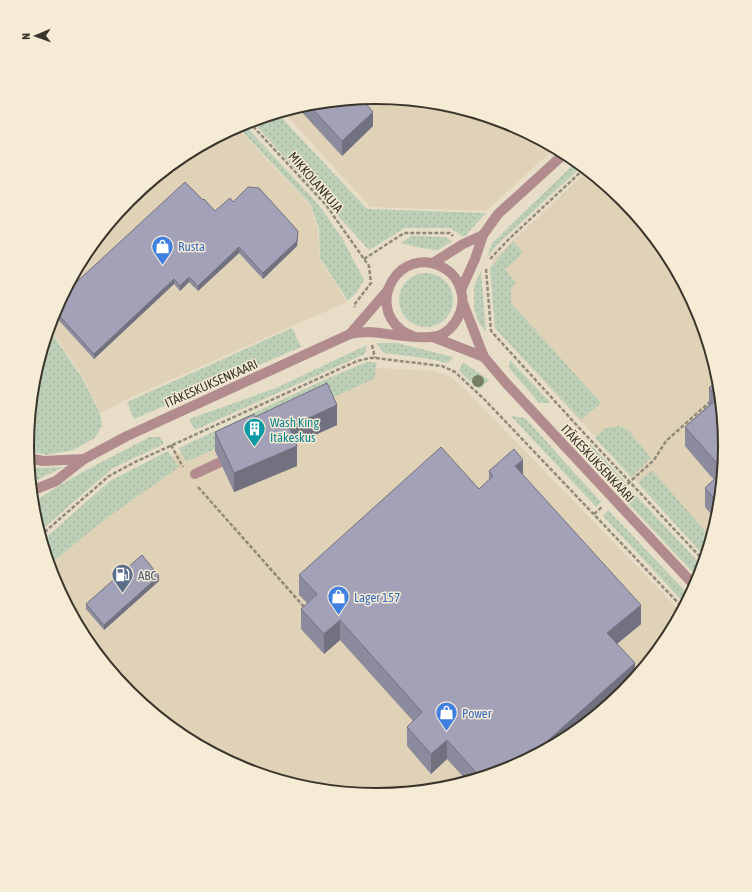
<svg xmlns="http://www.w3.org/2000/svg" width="752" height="892" font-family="'Asap Condensed',sans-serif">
	<defs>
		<pattern id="grass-dots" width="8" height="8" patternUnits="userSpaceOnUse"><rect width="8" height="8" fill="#bdcfb7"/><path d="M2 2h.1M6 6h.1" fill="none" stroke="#a3b29e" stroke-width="1.8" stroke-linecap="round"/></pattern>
	</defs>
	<rect width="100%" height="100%" fill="#e8dec8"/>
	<!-- built -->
	<g fill="#e0d2b6">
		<path d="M376,97L444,104L510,124L555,148L486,211L370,207L283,111L308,104Z"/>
		<path d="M236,127L310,205L318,229L319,258L347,302L132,397L101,413L84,378L49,327L54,312L86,252L129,199L182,156Z"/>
		<path d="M588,170L623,199L666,252L699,313L718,378L725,446L718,514L706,556L520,356L495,328L492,260Z"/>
		<path d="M379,368L434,371L449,376L464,388L681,612L666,640L623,693L509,769L444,788L376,795L308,788L242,768L182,736L129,693L86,640L53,579L44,547L131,474L363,373Z"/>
	</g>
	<!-- grass -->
	<g fill="url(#grass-dots)">
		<path d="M277,113L367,209L486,213L464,237L450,228H405L369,250L252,121Z"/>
		<path d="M243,123L318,204L342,238L364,280L357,292L348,301L320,258L319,229L311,205L237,126Z"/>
		<path d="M577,161L582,166L495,247L487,258L492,243Z"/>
		<path d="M411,236L445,237L452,241L438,250L421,248L401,243Z"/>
		<path d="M513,241L523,253L505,269L516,283L511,288V303L601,403L581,420L495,328L490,268Z"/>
		<path d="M481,271L486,332L479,323L474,309V286Z"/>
		<circle cx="426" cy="300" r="27"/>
		<path d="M292,328L301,347L134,419L127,402Z"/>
		<path d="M49,329L83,379L100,413L102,426L95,438L73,450L46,455L28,451L27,446L34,378Z"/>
		<path d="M376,343H397L453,357L448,363L424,358L384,353Z"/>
		<path d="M367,345L365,354L195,430L189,419L276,388Z"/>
		<path d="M510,360L551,403H539L509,368Z"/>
		<path d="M367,362H377L374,379L186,462L179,448L326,379Z"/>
		<path d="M463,362L489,380L479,389L459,371Z"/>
		<path d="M511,416L525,418L601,502L596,507Z"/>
		<path d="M619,426L628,430L651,458L631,477L595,438L606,428Z"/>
		<path d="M150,437H160L164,444L113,468L39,532L34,514L33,503C69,477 110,458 150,437Z"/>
		<path d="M590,444L625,482L617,489L587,459L586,448Z"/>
		<path d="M168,451L179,467L104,520L49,565L42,541L110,481Z"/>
		<path d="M63,467L31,483L29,468Z"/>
		<path d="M652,470L711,538L705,557L638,483Z"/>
		<path d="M630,489L702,566L699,579L622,497Z"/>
		<path d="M608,510L690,596L685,604L603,516Z"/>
	</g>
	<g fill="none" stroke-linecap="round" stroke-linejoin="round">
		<!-- path -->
		<g stroke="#918a7a" stroke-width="2.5" stroke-dasharray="4 2" stroke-linecap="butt">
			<path d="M249,122L326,205L369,266L371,283L354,305L355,307"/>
			<path d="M364,259L404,233H450L453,236"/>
			<path d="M490,259L510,238L585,168"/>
			<path d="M486,269L491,331L582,431L704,561"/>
			<path d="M372,345L375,358"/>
			<path d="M171,445L183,467"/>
			<path d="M198,487L305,608"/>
			<path d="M623,488L654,460L666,441L711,401"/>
			<path d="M594,514L603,506"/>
			<path d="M40,536L109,476L135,462L357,361L370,358H375L442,366L455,372L484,399L683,608"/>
		</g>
		<!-- minor -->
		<g stroke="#b18b8e" stroke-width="10">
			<path d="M433,263L463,244L483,235"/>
			<path d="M461,290L475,259L483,235L498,214L565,153"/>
			<path d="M463,303L484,357L506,383L695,586"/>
			<path d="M350,334L388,290"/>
			<path d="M433,337L484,357"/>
			<path d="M28,458L43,461L84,459"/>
			<path d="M195,474L233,456"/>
			<path d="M31,491L56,481L84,459L127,436L350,334C356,333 362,332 368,332C389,333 410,339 431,337C451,336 465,313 462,295C460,283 454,273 442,267C400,246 366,302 401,330C405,333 411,335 415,337"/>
		</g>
	</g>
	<!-- trees -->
	<circle fill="#768060" cx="478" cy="381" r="6"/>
	<!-- wall -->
	<g fill="#8c8a9d">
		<path d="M308,104L373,126L342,156L297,107Z"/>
		<path d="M203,200L215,211L233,202L298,236L297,246L263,279L239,253L198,291L189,282L180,291L174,284L94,359L53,314L67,287L69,289Z"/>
		<path d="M718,380L725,446L718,514L716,520L705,507V488L714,480L685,446V427L709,405V388Z"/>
		<path d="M337,425L296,443L297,466L234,492L215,451V432Z"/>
		<path d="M489,471L523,475L641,624L617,644L635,678L509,769L467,781L447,759L431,774L407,746V727L413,721L340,640L324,654L301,629V609L307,603L299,595V575L479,489L489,480Z"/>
		<path d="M159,581L104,630L86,609V604Z"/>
	</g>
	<!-- shaded-wall -->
	<g fill="#727180">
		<path d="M373,112V126L342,156V141Z"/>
		<path d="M171,166V171L92,245L109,224Z"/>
		<path d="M298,231L297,246L263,279V273Z"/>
		<path d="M239,247V253L198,291V286Z"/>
		<path d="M189,277V282L180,291V286Z"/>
		<path d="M174,279V284L94,359V354Z"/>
		<path d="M337,405V425L289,447V427Z"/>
		<path d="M297,446V466L234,492V473Z"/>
		<path d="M523,460V479L515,466Z"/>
		<path d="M159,576V581L104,630V625Z"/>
		<path d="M641,605V624L607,652V633Z"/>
		<path d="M340,620V640L324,654V634Z"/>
		<path d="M635,663V678L623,693L570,736L526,760Z"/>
		<path d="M447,740V759L431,774V754Z"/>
	</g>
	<!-- building -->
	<g fill="#a3a1b7" stroke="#727180">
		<path d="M361,98L373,112L342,141L308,104Z"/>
		<path d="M170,165L171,166L109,224L129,199Z"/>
		<path d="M185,182L203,200L204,199L215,211L230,198L233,202L248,187L259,188L298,231L297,241L263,273L239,247L198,286L189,277L180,286L174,279L94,354L55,311L67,287L69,289Z"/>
		<path d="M718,380L725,446L723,470L685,427L718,398L709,388Z"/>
		<path d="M327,383L337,405L289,427L297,446L234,473L215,432L254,414L255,417Z"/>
		<path d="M441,447L479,489L493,476L489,471L514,449L523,460L515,466L641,605L607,633L635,663L526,760L509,769L480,777L447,740L431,754L407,727L422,712L340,620L324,634L301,609L317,594L299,575Z"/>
		<path d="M722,472L719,504L705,488Z"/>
		<path d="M142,555L159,576L104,625L86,604Z"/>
	</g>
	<!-- icons -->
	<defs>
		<symbol id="shop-pin" viewBox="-11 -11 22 30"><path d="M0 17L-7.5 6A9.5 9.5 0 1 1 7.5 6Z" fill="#3f7fe0" stroke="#f6ebd5"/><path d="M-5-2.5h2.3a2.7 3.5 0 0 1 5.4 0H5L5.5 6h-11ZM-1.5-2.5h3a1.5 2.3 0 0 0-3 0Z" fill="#fff"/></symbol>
		<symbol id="building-pin" viewBox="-11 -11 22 30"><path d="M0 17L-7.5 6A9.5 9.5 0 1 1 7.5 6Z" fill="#0f9aa8" stroke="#f6ebd5"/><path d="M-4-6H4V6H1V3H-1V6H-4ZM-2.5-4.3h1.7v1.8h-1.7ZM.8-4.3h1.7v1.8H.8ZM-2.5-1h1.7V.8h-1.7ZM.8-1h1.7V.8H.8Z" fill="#fff"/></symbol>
		<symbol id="fuel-pin" viewBox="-11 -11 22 30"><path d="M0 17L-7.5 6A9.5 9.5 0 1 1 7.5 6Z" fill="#5c6f8a" stroke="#f6ebd5"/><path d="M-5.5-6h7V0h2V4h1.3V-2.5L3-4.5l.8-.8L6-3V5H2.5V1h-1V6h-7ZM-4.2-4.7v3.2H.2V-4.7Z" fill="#fff"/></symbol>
	</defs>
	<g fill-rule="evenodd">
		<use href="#shop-pin" x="150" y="234" width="25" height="34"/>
		<use href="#building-pin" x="242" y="416" width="25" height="34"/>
		<use href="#fuel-pin" x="110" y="562" width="25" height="34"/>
		<use href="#shop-pin" x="326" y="584" width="25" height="34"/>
		<use href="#shop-pin" x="434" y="700" width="25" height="34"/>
	</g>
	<g text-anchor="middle" stroke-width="3" stroke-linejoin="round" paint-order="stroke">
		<!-- street labels -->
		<g font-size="13" fill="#39352c" stroke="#f6ebd5">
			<text transform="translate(316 182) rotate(49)" y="5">MIKKOLANKUJA</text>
			<text transform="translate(211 383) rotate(-24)" y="5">ITÄKESKUKSENKAARI</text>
			<text transform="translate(598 463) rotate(47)" y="5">ITÄKESKUKSENKAARI</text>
		</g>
		<!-- shop labels -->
		<g font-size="13" fill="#366cbe" stroke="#f6ebd5" text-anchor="start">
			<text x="178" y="251">Rusta</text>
			<text x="354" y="602">Lager 157</text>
			<text x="462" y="718">Power</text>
		</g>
		<!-- culture labels -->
		<g font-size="13" fill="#0d838f" stroke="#f6ebd5" text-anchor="start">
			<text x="270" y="427">Wash King<tspan x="270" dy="15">Itäkeskus</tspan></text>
		</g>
		<!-- service labels -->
		<g font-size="13" fill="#4e5e75" stroke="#f6ebd5" text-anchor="start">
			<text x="138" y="580">ABC</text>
		</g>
	</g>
	<!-- crop -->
	<path d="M0 0H752V892H0ZM34 446a342 342 0 1 1 684 0a342 342 0 1 1-684 0Z" fill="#f6ebd5" fill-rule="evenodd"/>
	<path fill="none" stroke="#39352c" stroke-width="2" d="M34 446a342 342 0 1 1 684 0a342 342 0 1 1-684 0Z"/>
	<!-- north arrow -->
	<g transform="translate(36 36) rotate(268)" stroke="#f6ebd5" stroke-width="3" paint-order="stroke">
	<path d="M0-3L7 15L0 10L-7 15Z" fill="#39352c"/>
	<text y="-6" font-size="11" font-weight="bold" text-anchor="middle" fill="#39352c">N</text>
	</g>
</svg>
